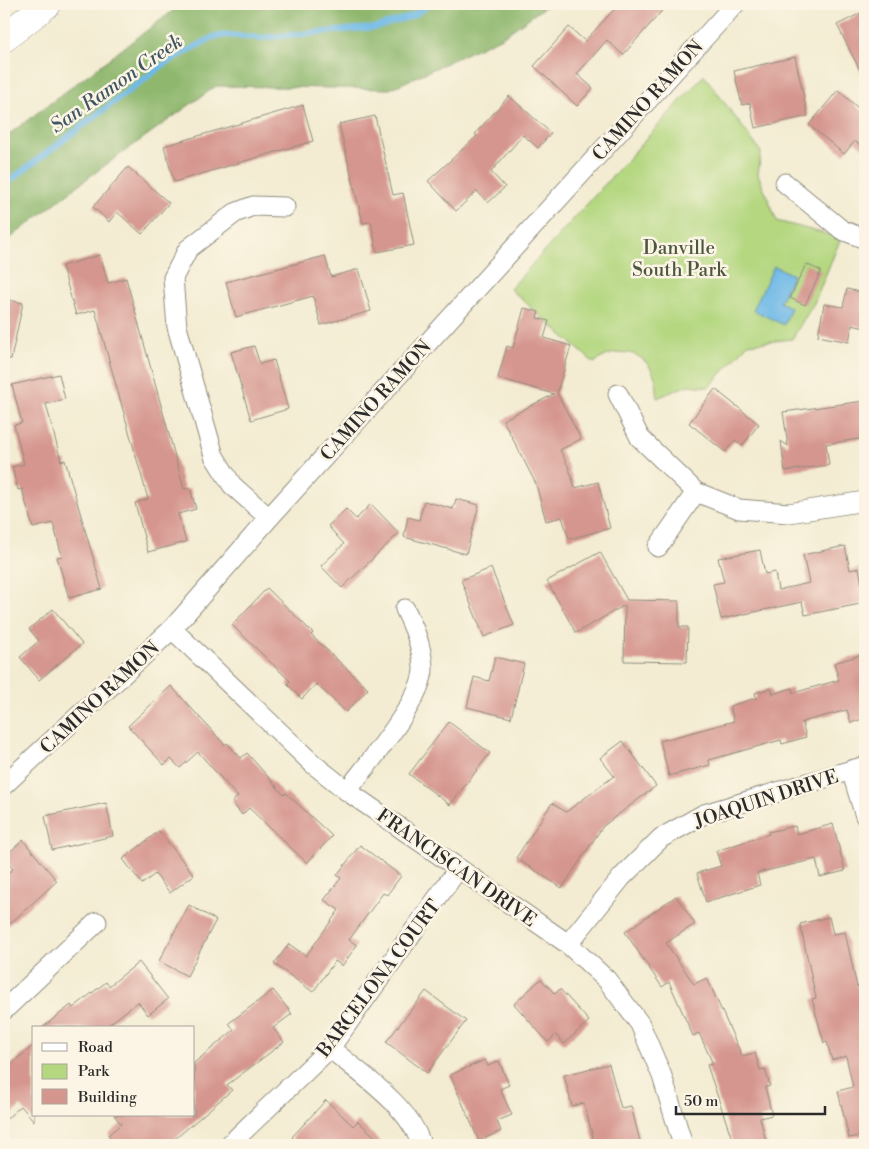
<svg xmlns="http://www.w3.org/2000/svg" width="869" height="1149" font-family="'Libre Bodoni',serif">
	<rect width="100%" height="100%" fill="#fcf5e5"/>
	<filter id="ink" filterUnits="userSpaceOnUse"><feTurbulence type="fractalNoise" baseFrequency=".02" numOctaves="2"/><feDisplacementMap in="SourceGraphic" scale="10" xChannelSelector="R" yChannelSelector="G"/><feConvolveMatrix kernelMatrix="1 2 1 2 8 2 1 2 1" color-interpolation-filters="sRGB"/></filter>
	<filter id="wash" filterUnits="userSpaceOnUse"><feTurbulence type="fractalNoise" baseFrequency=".0096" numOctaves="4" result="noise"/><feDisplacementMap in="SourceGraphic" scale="20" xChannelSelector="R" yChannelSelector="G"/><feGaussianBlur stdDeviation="1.12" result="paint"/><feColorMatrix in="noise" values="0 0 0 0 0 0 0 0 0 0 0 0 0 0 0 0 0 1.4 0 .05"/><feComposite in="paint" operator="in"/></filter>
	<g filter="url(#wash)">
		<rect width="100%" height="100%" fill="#f3ecd2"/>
		<!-- green -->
		<path fill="#b4d780" stroke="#708156" d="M704,75L761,152L758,174L777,221L841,238L814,303L792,339L748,344L709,387L688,385L657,398C660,358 626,339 594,363L510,289Z"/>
		<!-- forest -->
		<path fill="#8fb86e" stroke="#5d724c" d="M182,4H549L502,37L390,89L216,86L89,177L4,243V138Z"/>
		<!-- water -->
		<path fill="#6eb9e7" stroke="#4c7289" d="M774,266L793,275L780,302L791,308L784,325L753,310Z"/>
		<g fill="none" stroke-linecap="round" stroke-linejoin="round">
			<!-- stream -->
			<path stroke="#6eb9e7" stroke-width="6" d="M4,185L163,65L213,37L228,35L260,38L377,27L412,16L431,4"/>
		</g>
		<g id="blocks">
			<!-- building -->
			<g fill="#d5968f">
				<path d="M619,4H668L623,55L607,40L577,74L593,88L577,106L534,66L569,27L585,41Z"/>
				<path d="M865,11V80L837,25Z"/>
				<path d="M795,57L808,116L755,128L750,103L742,105L734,71Z"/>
				<path d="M838,90L865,114V150L855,141L844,154L809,125Z"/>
				<path d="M509,96L551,133L538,148L523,135L491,172L505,187L488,203L477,191L456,211L428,181L477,136L475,134Z"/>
				<path d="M303,105L313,141L174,182L164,146Z"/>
				<path d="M375,116L393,195L403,193L414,245L377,252L371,222L363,223L339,124Z"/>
				<path d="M128,167L169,203L142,234L117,212L109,222L93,207Z"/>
				<path d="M100,255L108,283L126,278L184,489L190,488L196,509L178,514L186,542L148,552L135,503L148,499L95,310L76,315L62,266Z"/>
				<path d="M325,256L331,277L359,269L371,311L321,325L313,296L236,317L226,282Z"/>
				<path d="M806,264L821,271L805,305L790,298Z"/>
				<path d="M847,289L865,293V328L852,325L849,342L818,336L824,304L843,307Z"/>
				<path d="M4,299L23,303L11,359H4Z"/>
				<path d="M524,308L539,312L537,318L549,321L544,338L571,346L557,393L581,439L560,450L569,468L575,488L598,482L610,528L569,539L562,517L546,521L536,484L503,420L554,394L498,378L507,346L513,348Z"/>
				<path d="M254,346L260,364L274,360L288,409L251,420L231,352Z"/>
				<path d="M59,374L65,399L46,404L61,461L65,460L102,589L69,598L57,557L62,556L53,523L33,528L22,489L18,490L12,467L24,464L14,425L22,423L12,385Z"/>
				<path d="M715,389L759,424L742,446L735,440L725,452L689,423Z"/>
				<path d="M865,401V438L826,444L829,465L785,471L781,441L788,446L783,412Z"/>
				<path d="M456,499L479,505L466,554L404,537L408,517L419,520L424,501L453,509Z"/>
				<path d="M371,504L399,533L342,588L321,566L344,544L328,526L346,509L356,519Z"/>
				<path d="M845,546L850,570L859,568L865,603L805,615L802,602L721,619L713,584L724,582L718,558L760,550L765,574L775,572L778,590L809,583L803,555Z"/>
				<path d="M600,552L627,600L679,601V627H688L687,662L624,661L625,605L576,633L547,581Z"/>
				<path d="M491,568L514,625L484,637L461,580Z"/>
				<path d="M267,588L313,633L311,635L368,689L346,712L316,684L302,699L287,684L290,681L232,625Z"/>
				<path d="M53,609L82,644L39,680L20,657L39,641L29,629Z"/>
				<path d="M861,655L865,669V718L851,723L847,710L802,722L806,737L782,744L781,740L709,760L710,765L669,776L660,741L734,721L730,706L756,698L755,693L771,688L773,694L792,688L793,693L839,680L834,663Z"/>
				<path d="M495,657L524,664L511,718L467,707L474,677L489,681Z"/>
				<path d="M171,686L225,745L227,743L241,758L247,753L284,795L286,793L332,836L307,863L249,808L242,815L232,802L238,797L198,752L180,768L171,759L164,765L128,726Z"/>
				<path d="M449,722L490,753L450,805L409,774Z"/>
				<path d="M623,741L656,786L603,826L562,888L516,858L552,803L566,812L614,776L600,758Z"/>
				<path d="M106,803L113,836L52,850L45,816Z"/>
				<path d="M833,824L845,871L820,877L816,859L757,873L760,885L706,902L697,873L721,866L716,851L769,834L768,832L795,826L797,834Z"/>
				<path d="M159,831L194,875L170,893L155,874L142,884L123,859Z"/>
				<path d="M23,840L57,881L4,929V876L13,869L4,857Z"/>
				<path d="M360,845L401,876L387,895L383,893L349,940L357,945L342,966L335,961L313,992L274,964L289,944L306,956L339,910L324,900L341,878L337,875Z"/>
				<path d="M676,896L695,924L666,943L694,984L707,978L742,1056L755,1053L760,1070L765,1069L770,1086L765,1087L772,1115L760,1118L767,1145H734L707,1065L713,1064L699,1033L693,1036L669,982L662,987L625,932Z"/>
				<path d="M189,905L216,920L187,976L159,961Z"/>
				<path d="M829,917L833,934L845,932L857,987L861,985L865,1000V1135L849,1138L838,1091L853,1087L846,1056L832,1060L827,1042L824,1043L812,999L816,998L800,924Z"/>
				<path d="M139,962L168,999L148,1015L138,1002L104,1028H42L71,1005L73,1008L106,982L109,986Z"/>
				<path d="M541,979L555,994L560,989L589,1021L564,1044L556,1035L548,1042L514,1004Z"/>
				<path d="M273,990L292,1014L273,1028L284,1042L227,1085L232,1090L168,1145H117L108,1135L121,1124L114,1115H194V1063L234,1030L229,1023Z"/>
				<path d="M426,991L466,1021L427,1073L386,1042Z"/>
				<path d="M34,1045V1121L21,1106L4,1121V1070Z"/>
				<path d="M485,1060L488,1066L499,1061L509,1085L500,1089L512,1115L497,1121L501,1131L479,1141L450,1075Z"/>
				<path d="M609,1064L621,1108L631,1106L641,1145H595L584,1103L572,1106L564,1075Z"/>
				<path d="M326,1100L353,1126L358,1121L384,1145H301L292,1137Z"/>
			</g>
		</g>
	</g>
	<g filter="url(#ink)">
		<use href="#blocks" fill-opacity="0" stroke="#8f8c7e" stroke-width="1"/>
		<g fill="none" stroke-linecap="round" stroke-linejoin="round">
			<defs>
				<g id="minor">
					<path d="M785,183L842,230L865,239"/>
					<path d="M618,394L640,438L696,492L739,509L789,513L865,501"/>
					<path d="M269,518L232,485L214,456L177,327L173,278L188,249L235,213L253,206L285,207"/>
					<path d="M658,547L696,492"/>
					<path d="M172,629L312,763L347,791L568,944L607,980L640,1024L662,1076L683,1145"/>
					<path d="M851,770L865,816"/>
					<path d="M4,785L172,629L269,518L735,4"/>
					<path d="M347,791C366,766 425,697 423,667C422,646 414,628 405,609"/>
					<path d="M568,944L622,877L661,838L704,814L865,766"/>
					<path d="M4,1010L97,922"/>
					<path d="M330,1048C360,1074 411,1107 421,1145"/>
					<path d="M229,1145L330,1048L458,869"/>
				</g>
				<path id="highway" d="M4,38L47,4"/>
			</defs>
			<!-- minor casing -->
			<use href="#minor" stroke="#8f8c7e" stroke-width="21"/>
			<!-- highway casing -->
			<use href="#highway" stroke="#8f8c7e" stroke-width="29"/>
			<!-- minor -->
			<use href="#minor" stroke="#fff" stroke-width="19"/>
			<!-- highway -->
			<use href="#highway" stroke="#fff" stroke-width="28"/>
		</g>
	</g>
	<g text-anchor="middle" stroke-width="5" stroke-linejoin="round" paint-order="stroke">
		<!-- street labels -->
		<g font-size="19" fill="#2b2b2b" stroke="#fcf5e5">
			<text transform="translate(647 100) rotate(-48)" y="7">CAMINO RAMON</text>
			<text transform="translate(375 400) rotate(-48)" y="7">CAMINO RAMON</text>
			<text transform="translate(99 697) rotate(-43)" y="7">CAMINO RAMON</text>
			<text transform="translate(766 798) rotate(-18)" y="7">JOAQUIN DRIVE</text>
			<text transform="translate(457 867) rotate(35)" y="7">FRANCISCAN DRIVE</text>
			<text transform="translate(378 978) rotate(-53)" y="7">BARCELONA COURT</text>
		</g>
		<!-- park labels -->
		<g font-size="19" fill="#4d5640" stroke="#fcf5e5">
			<text x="679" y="254">Danville<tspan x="679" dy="22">South Park</tspan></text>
		</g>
		<!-- water labels -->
		<g font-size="20" font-style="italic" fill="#3f5663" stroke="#fcf5e5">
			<text transform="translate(116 83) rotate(-35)" y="7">San Ramon Creek</text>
		</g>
	</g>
	<!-- margin -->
	<rect width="869" height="1149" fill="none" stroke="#fcf5e5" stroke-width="20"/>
	<!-- legend -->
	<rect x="32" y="1026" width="162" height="90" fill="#fcf5e5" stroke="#a8a49b"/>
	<rect x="42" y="1043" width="25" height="8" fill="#ffffff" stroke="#a8a49b"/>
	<text x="78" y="1052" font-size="15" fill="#2b2b2b">Road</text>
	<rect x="42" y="1064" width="25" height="15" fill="#b4d780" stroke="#a8a49b"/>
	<text x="78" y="1076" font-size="15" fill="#2b2b2b">Park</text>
	<rect x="42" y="1089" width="25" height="15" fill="#d5968f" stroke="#a8a49b"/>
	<text x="78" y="1102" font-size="15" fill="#2b2b2b">Building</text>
	<!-- scale -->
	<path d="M676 1106v8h149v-8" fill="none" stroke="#2b2b2b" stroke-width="2.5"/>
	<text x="684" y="1106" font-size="15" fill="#2b2b2b" stroke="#fcf5e5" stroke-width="4" paint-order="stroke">50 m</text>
</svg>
